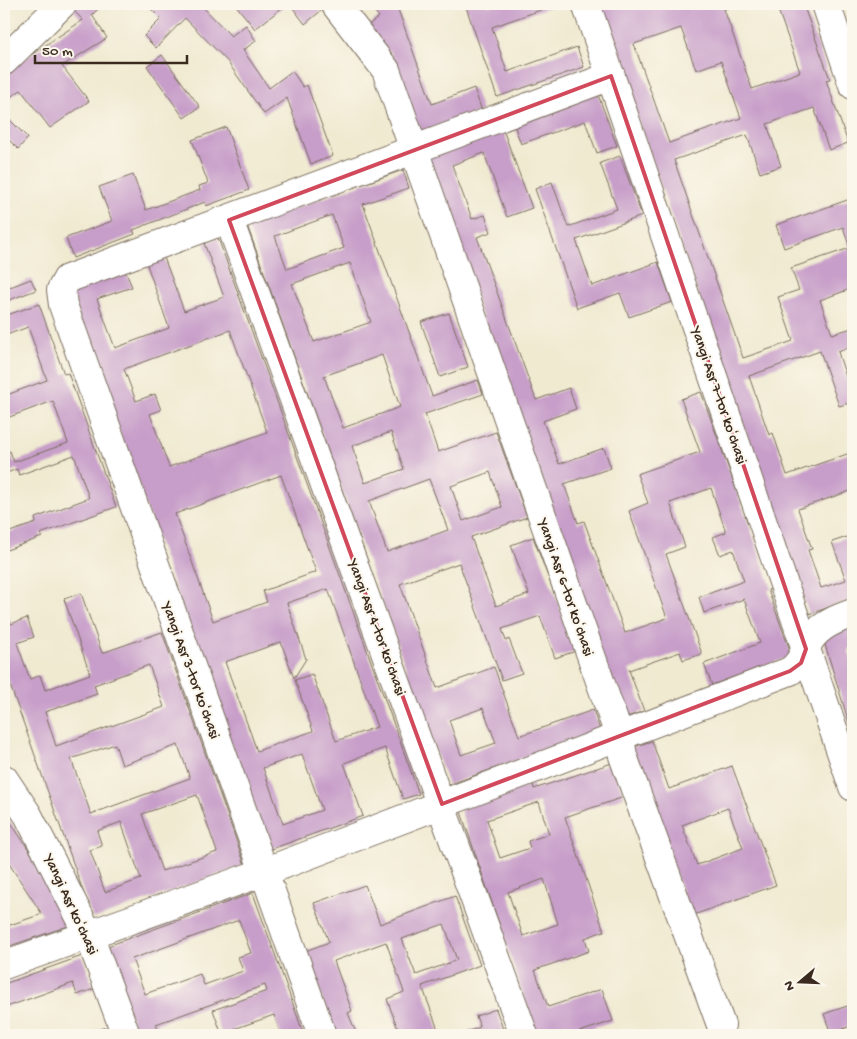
<svg xmlns="http://www.w3.org/2000/svg" width="857" height="1039" font-family="'Gochi Hand',sans-serif">
	<rect width="100%" height="100%" fill="#fbf7ec"/>
	<filter id="ink" filterUnits="userSpaceOnUse"><feTurbulence type="fractalNoise" baseFrequency=".02" numOctaves="2"/><feDisplacementMap in="SourceGraphic" scale="10" xChannelSelector="R" yChannelSelector="G"/><feConvolveMatrix kernelMatrix="1 2 1 2 8 2 1 2 1" color-interpolation-filters="sRGB"/></filter>
	<filter id="wash" filterUnits="userSpaceOnUse"><feTurbulence type="fractalNoise" baseFrequency=".0096" numOctaves="4" result="noise"/><feDisplacementMap in="SourceGraphic" scale="20" xChannelSelector="R" yChannelSelector="G"/><feGaussianBlur stdDeviation="1.12" result="paint"/><feColorMatrix in="noise" values="0 0 0 0 0 0 0 0 0 0 0 0 0 0 0 0 0 1.4 0 .05"/><feComposite in="paint" operator="in"/></filter>
	<g filter="url(#wash)">
		<rect width="100%" height="100%" fill="#f0ead1"/>
		<g id="blocks">
			<!-- building -->
			<g fill="#c79ec9" fill-rule="evenodd">
				<path d="M73,4H103L92,15L107,38L62,66L89,101L50,128L21,90L4,101V73L83,20L70,7Z"/>
				<path d="M146,4H200L231,36L246,25L256,41L243,50L269,88L292,71L303,87L307,85L333,156L311,164L287,98L264,114L227,61L185,18L156,48L144,36L161,19Z"/>
				<path d="M235,4H287L255,29Z"/>
				<path d="M290,4H317L322,10L305,24Z"/>
				<path d="M369,4H396L432,104L474,88L482,111L420,133L390,51L387,52L367,26L379,17Z"/>
				<path d="M465,4H488V6L496,4H558L492,27L507,72L577,47L584,67L497,97Z"/>
				<path d="M598,4H621L622,7L631,4H740L724,9L752,89L800,72L776,4H803L830,79L826,80L848,143L829,150L814,108L767,124L781,166L760,173L747,135L674,160L743,358L793,341L778,297L799,290L791,268L850,248L843,227L784,248L776,225L853,198V288L820,300L832,334L852,328L853,333V346L838,352L849,386L853,384V402L839,406L820,351L749,376L769,435L773,433L787,475L853,452V490L798,509L812,549L808,550L821,588L846,580L832,542L850,536L853,544V599L809,614ZM681,28L696,70L721,61L741,118L669,143L634,44Z"/>
				<path d="M162,55L200,107L184,118L147,66Z"/>
				<path d="M597,92L617,146L597,153L585,121L521,144L513,122Z"/>
				<path d="M4,114L28,138L18,149L4,135Z"/>
				<path d="M226,127L249,190L206,206L205,202L133,230L135,234L73,258L66,238L112,221L99,187L133,175L146,210L200,190L199,186L208,183L192,140Z"/>
				<path d="M502,127L532,208L507,217L484,153L452,165L472,219L485,215L491,232L477,237L536,400L569,388L576,409L543,421L559,464L604,448L611,468L564,484L578,523L584,521L625,633L667,618L629,511L648,503L637,474L700,452L681,399L701,392L772,589L768,590L792,656L712,685L704,664L760,643L744,599L704,613L699,597L744,581L733,550L720,555L713,537L726,532L711,488L670,503L685,547L666,554L702,654L683,660L680,652L629,670L644,711L624,718L425,155Z"/>
				<path d="M620,156L642,216L576,240L592,286L658,262L672,302L629,317L620,293L577,308L535,189L552,182L568,227L617,209L600,163Z"/>
				<path d="M403,170L409,188L363,204L432,396L478,380L483,394L425,414L438,452L496,432L527,517L471,537L496,606L529,594L511,545L533,537L576,651L555,658L540,616L502,629L506,641L509,639L522,673L502,680L459,563L400,584L437,688L494,667L519,736L593,710L600,730L448,785L247,225ZM332,215L344,248L287,269L275,236ZM350,263L371,322L314,342L292,284ZM382,355L400,407L343,428L324,376ZM391,432L404,469L365,483L352,446ZM490,472L502,507L463,521L451,486ZM429,479L448,530L387,552L369,501ZM483,708L496,743L461,755L449,720Z"/>
				<path d="M218,238L419,794L403,799L385,748L344,763L363,816L269,850L68,290L125,270L132,287L97,299L115,348L169,328L146,262L163,255L184,311L224,297L204,243ZM230,330L267,432L169,467L150,414L161,410L155,394L136,401L124,369ZM281,475L316,572L263,591L267,602L213,621L175,514ZM328,589L377,727L336,741L312,674L295,680L313,731L257,751L225,662L281,642L294,678L306,659L287,603ZM302,754L322,810L283,824L263,768Z"/>
				<path d="M4,278L10,287L31,279L36,290L4,302Z"/>
				<path d="M39,304L64,374L68,373L116,507L40,534L42,537L4,551V534L36,523L35,518L89,498L74,455L19,475L17,469L4,474V454L10,451L14,462L68,443L53,401L4,419V396L47,380L28,327L4,336V316Z"/>
				<path d="M449,313L468,367L440,377L421,322Z"/>
				<path d="M81,593L102,653L162,632L245,865L93,919L4,668V605L11,624L27,618L34,637L17,643L30,679L40,675L45,690L90,674L64,599ZM149,665L164,707L56,746L45,712L97,694L94,685ZM115,744L122,765L178,745L190,778L91,814L71,759ZM197,795L217,852L162,871L142,814ZM121,822L141,879L105,892L90,850L102,846L97,831Z"/>
				<path d="M853,625V647L848,649L853,665V736L822,635Z"/>
				<path d="M652,741L669,789L732,766L776,885L691,916L630,748ZM728,808L743,848L697,865L682,825Z"/>
				<path d="M612,763L624,797L565,817L604,931L585,938L589,951L535,970L548,1007L602,989L613,1021L570,1035H537L460,809L533,784L534,789ZM539,802L549,834L528,841L530,848L500,858L487,820ZM544,879L558,924L523,936L508,892Z"/>
				<path d="M4,812L77,923L4,948V927L42,914L4,856Z"/>
				<path d="M365,885L380,924L455,896L480,965L422,986L440,1035H400L387,999L404,992L386,942L334,961L352,1011L348,1013L357,1035H335L305,951L329,942L314,903ZM444,924L457,960L416,975L402,939Z"/>
				<path d="M253,893L304,1035H281L274,1015L234,1029L236,1035H222L213,1010L267,991L265,985L156,1024L160,1035H137L105,947ZM239,920L251,953L238,957L243,971L204,985L200,974L145,994L132,959Z"/>
				<path d="M82,956L94,989L77,995L73,983L4,1008V984Z"/>
				<path d="M853,1004V1025L831,1034L824,1014Z"/>
				<path d="M496,1009L505,1035H459L480,1027L476,1016Z"/>
				<path d="M106,1027L109,1035H83Z"/>
			</g>
		</g>
	</g>
	<g filter="url(#ink)">
		<use href="#blocks" fill-opacity="0" stroke="#7a6d5d" stroke-width="1"/>
		<g fill="none" stroke-linecap="round" stroke-linejoin="round">
			<defs>
				<g id="minor">
					<path d="M335,4L386,70L620,738L623,756L721,1025"/>
					<path d="M586,4L853,787"/>
					<path d="M826,4L853,85"/>
					<path d="M4,61L62,4"/>
					<path d="M229,220L524,1035"/>
					<path d="M4,779L28,815L89,935L126,1035"/>
					<path d="M4,965L264,872L790,671C806,659 802,649 813,636C823,624 839,618 853,613"/>
					<path d="M322,1035L63,305L61,290L67,279L611,76"/>
				</g>
			</defs>
			<!-- minor casing -->
			<use href="#minor" stroke="#7a6d5d" stroke-width="30"/>
			<!-- minor -->
			<use href="#minor" stroke="#fff" stroke-width="28"/>
		</g>
	</g>
	<!-- marked area -->
	<path fill="none" stroke="#d1495b" stroke-width="4" stroke-linejoin="round" d="M611,76L806,649L801,663L790,671L442,804L229,220Z"/>
	<g text-anchor="middle" stroke-width="4" stroke-linejoin="round" paint-order="stroke">
		<!-- street labels -->
		<g font-size="15" fill="#3b2a1e" stroke="#fbf7ec">
			<text transform="translate(720 395) rotate(71)" y="5">Yangi Asr 7-tor koʻchasi</text>
			<text transform="translate(567 587) rotate(71)" y="5">Yangi Asr 6-tor koʻchasi</text>
			<text transform="translate(378 627) rotate(70)" y="5">Yangi Asr 4-tor koʻchasi</text>
			<text transform="translate(192 670) rotate(70)" y="5">Yangi Asr 3-tor koʻchasi</text>
			<text transform="translate(72 904) rotate(65)" y="5">Yangi Asr koʻchasi</text>
		</g>
	</g>
	<!-- margin -->
	<rect width="857" height="1039" fill="none" stroke="#fbf7ec" stroke-width="20"/>
	<!-- north arrow -->
	<g transform="translate(800 982) rotate(251)" stroke="#fbf7ec" stroke-width="4" paint-order="stroke">
	<path d="M0-4L9 19L0 12L-9 19Z" fill="#3b2a1e"/>
	<text y="-8" font-size="14" font-weight="bold" text-anchor="middle" fill="#3b2a1e">N</text>
	</g>
	<!-- scale -->
	<path d="M35 55v8h152v-8" fill="none" stroke="#3b2a1e" stroke-width="2.5"/>
	<text x="42" y="55" font-size="15" fill="#3b2a1e" stroke="#fbf7ec" stroke-width="4" paint-order="stroke">50 m</text>
</svg>
